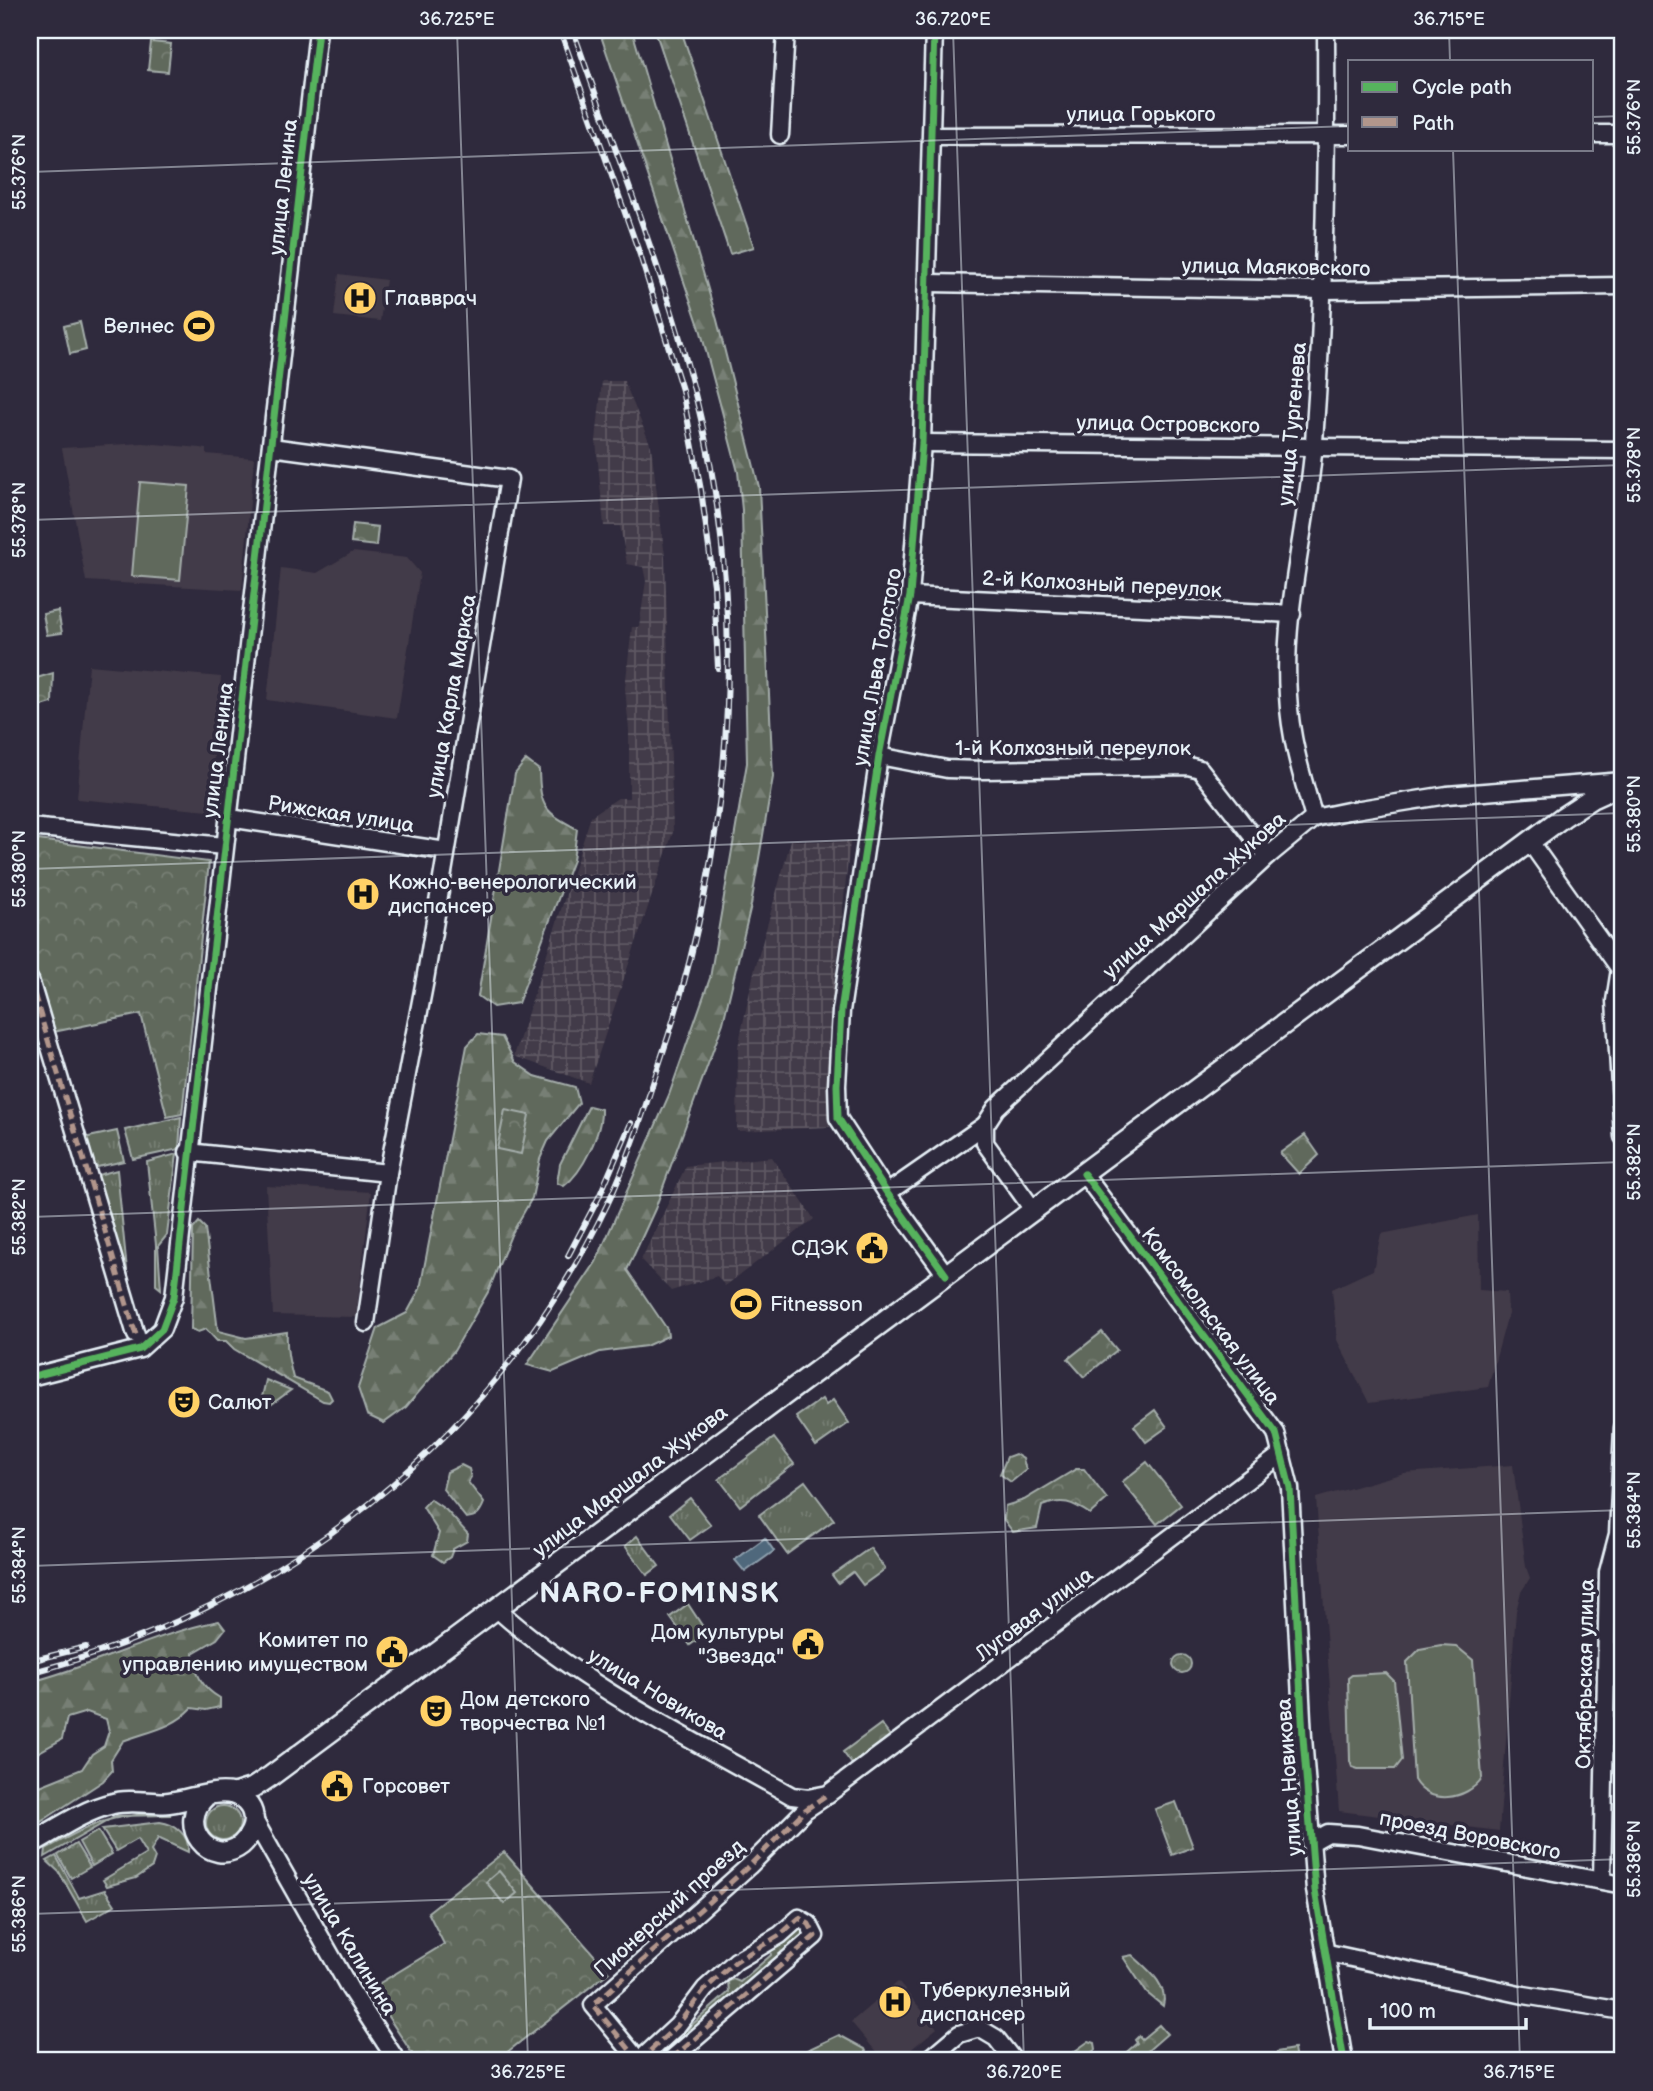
<svg xmlns="http://www.w3.org/2000/svg" width="1653" height="2091" font-family="'Balsamiq Sans',sans-serif">
	<defs>
		<pattern id="industrial-grid" width="8" height="8" patternUnits="userSpaceOnUse" patternTransform="scale(1.75)"><rect width="8" height="8" fill="#433b48"/><path d="M0 4h8M4 0v8" fill="none" stroke="#5e5863"/></pattern>
		<pattern id="grass-tufts" width="24" height="20" patternUnits="userSpaceOnUse" patternTransform="scale(1.75)"><rect width="24" height="20" fill="#60695c"/><path d="M3 7l-1-3M5 7V3M7 7l1-3M15 17l-1-3M17 17v-4M19 17l1-3" fill="none" stroke="#777f74"/></pattern>
		<pattern id="forest-firs" width="22" height="20" patternUnits="userSpaceOnUse" patternTransform="scale(1.75)"><rect width="22" height="20" fill="#60695c"/><path d="M5 1l3.5 6h-7zM16 11l3.5 6h-7z" fill="#777f74"/></pattern>
		<pattern id="park-crowns" width="20" height="18" patternUnits="userSpaceOnUse" patternTransform="scale(1.75)"><rect width="20" height="18" fill="#60695c"/><path d="M2 6a3 3 0 1 1 6 0M12 15a3 3 0 1 1 6 0" fill="none" stroke="#777f74"/></pattern>
	</defs>
	<rect width="100%" height="100%" fill="#2f2a3d"/>
	<filter id="ink" filterUnits="userSpaceOnUse"><feTurbulence type="fractalNoise" baseFrequency=".0143" numOctaves="2"/><feDisplacementMap in="SourceGraphic" scale="14" xChannelSelector="R" yChannelSelector="G"/><feConvolveMatrix kernelMatrix="1 2 1 2 8 2 1 2 1" color-interpolation-filters="sRGB"/></filter>
	<g filter="url(#ink)">
		<!-- built -->
		<g fill="#433b48">
			<path d="M339,274L386,280L380,321L334,316Z"/>
			<path d="M143,443L201,448L206,449V454L254,458L242,590L86,581L62,448Z"/>
			<path d="M353,552L407,558L420,573L397,718L267,700L281,568L317,573Z"/>
			<path d="M89,665L221,677L209,811L77,799Z"/>
			<path d="M266,1186L371,1192L356,1317L273,1315Z"/>
			<path d="M1478,1215L1479,1290L1507,1292L1508,1314L1488,1387L1369,1403L1337,1340L1332,1289L1373,1270L1381,1234Z"/>
			<path d="M1513,1465L1526,1567L1530,1578L1521,1592L1516,1611L1499,1831L1339,1811L1316,1498L1404,1473Z"/>
			<path d="M898,1982L937,2028L897,2061H884L851,2022Z"/>
		</g>
		<!-- industrial -->
		<g fill="url(#industrial-grid)">
			<path d="M602,381H624L651,446L665,557L673,832L589,1083L514,1056L591,816L618,798H629V730L625,688L632,627H639L646,581L643,567L627,564L620,526H604L596,441Z"/>
			<path d="M791,840L850,842L830,1027V1127L737,1131L738,1047L754,972Z"/>
			<path d="M772,1157L814,1219L725,1286L717,1276L671,1291L641,1260L686,1166Z"/>
		</g>
		<!-- grass -->
		<g fill="url(#grass-tufts)" stroke="#a4adaa" stroke-width="2">
			<path d="M181,1117L179,1149L133,1159L125,1130Z"/>
			<path d="M117,1131L124,1161L93,1168L84,1138Z"/>
			<path d="M177,1154L167,1235L158,1246L161,1289L156,1285V1245L147,1162Z"/>
			<path d="M117,1170L130,1300L94,1176Z"/>
			<path d="M822,1399L826,1405L833,1400L849,1423L816,1446L796,1417Z"/>
			<path d="M774,1438L794,1464L740,1506L719,1479Z"/>
			<path d="M805,1481L834,1520L787,1554L759,1515Z"/>
			<path d="M690,1498L711,1525L690,1540L670,1514Z"/>
			<path d="M637,1536L659,1566L647,1575L625,1546Z"/>
			<path d="M688,1604L707,1633L690,1645L670,1617Z"/>
			<circle cx="223" cy="1823" r="17"/>
			<path d="M164,1813L171,1815L116,1816L45,1857L46,1849C92,1823 109,1815 164,1813Z"/>
			<path d="M160,1822C175,1824 190,1835 188,1852L158,1838L151,1851L155,1858L152,1867L136,1878L107,1886L103,1880L146,1854L137,1839L116,1851L102,1829Z"/>
			<path d="M98,1831L112,1854L92,1866L79,1842Z"/>
			<path d="M76,1844L90,1867L71,1878L58,1855Z"/>
			<path d="M56,1856L79,1898L105,1890L115,1905L87,1921L59,1872L47,1861Z"/>
			<path d="M802,1926L809,1934L791,1953H781L700,2023L695,2036L688,2028L729,1992L728,1982L733,1979L740,1982L771,1955L770,1947Z"/>
		</g>
		<!-- forest -->
		<g fill="url(#forest-firs)" stroke="#a4adaa" stroke-width="2">
			<path d="M599,30H632L717,320L759,487L773,777L751,905L723,1023L655,1209L627,1270L667,1329L668,1336L646,1346L600,1352L553,1372L527,1365L596,1262L669,1095L710,978L747,763L742,510L738,472L701,332Z"/>
			<path d="M655,30H681L754,247L730,254Z"/>
			<path d="M526,760L539,770C540,808 545,812 577,829L573,860L518,1003L493,1007L478,996L515,774Z"/>
			<path d="M478,1034L502,1037L515,1062L535,1076L575,1087L579,1103L548,1141L540,1159L532,1198L511,1235L488,1292L454,1351L406,1407L384,1423L367,1415L358,1388L378,1328L407,1313L420,1289L467,1046Z"/>
			<path d="M589,1106L601,1109C602,1132 583,1172 564,1186L557,1183L560,1164Z"/>
			<path d="M199,1222L205,1228L218,1331L246,1338L287,1332C286,1349 289,1362 293,1378L328,1391L332,1399L329,1402L323,1401L234,1349L226,1341H217L206,1329L198,1332L191,1329L193,1229Z"/>
			<path d="M461,1465L469,1469L471,1477L468,1482L484,1503C480,1513 477,1517 466,1518L443,1489L447,1472Z"/>
			<path d="M430,1499L446,1510L468,1534L467,1541L453,1549L450,1557L443,1562L433,1555L439,1533L423,1507Z"/>
			<path d="M219,1621L225,1629L217,1639L193,1653C194,1673 202,1688 220,1698V1707L206,1710L192,1708C172,1729 149,1731 123,1741L111,1760L112,1771L103,1781L30,1829V1790L82,1769L92,1754L104,1746L109,1731L106,1719L87,1712L67,1718L62,1739L30,1757V1682C94,1666 154,1634 219,1621Z"/>
			<path d="M1132,1955C1146,1968 1169,1984 1163,2006L1147,1993L1123,1957Z"/>
			<path d="M839,2035L865,2049L870,2061H798L807,2050Z"/>
			<path d="M1089,2041L1095,2043L1096,2049L1081,2061H1061Z"/>
			<path d="M1294,2049L1296,2061H1273L1277,2052Z"/>
		</g>
		<!-- park -->
		<g fill="url(#park-crowns)" stroke="#a4adaa" stroke-width="2">
			<path d="M151,42L171,44L168,72L148,70Z"/>
			<path d="M80,322L86,350L70,354L64,326Z"/>
			<path d="M353,524L378,527L376,546L351,543Z"/>
			<path d="M58,611L62,633L47,635L43,614Z"/>
			<path d="M53,673L52,703L35,708L30,680Z"/>
			<path d="M30,839L209,862L182,1114L167,1117L141,1014L53,1032L30,949Z"/>
			<path d="M505,1110L529,1115L521,1154L497,1149Z"/>
			<path d="M1305,1135L1319,1155L1299,1174L1280,1153Z"/>
			<path d="M1102,1332L1117,1350L1084,1377L1068,1359Z"/>
			<path d="M266,1380L291,1390L269,1406L262,1397Z"/>
			<path d="M1155,1410L1167,1427L1146,1442L1134,1426Z"/>
			<path d="M1015,1454L1023,1459L1026,1470L1011,1482L1000,1474L1007,1457Z"/>
			<path d="M1076,1469H1084L1107,1499L1090,1514C1072,1502 1063,1498 1042,1506L1037,1528L1013,1532L1004,1520L1005,1506L1024,1500Z"/>
			<path d="M870,1548L885,1569L863,1585L853,1572L838,1583L832,1575Z"/>
			<circle cx="1182" cy="1664" r="9"/>
			<path d="M881,1724L890,1736L852,1764L843,1752Z"/>
			<path d="M1176,1802L1193,1847L1172,1855L1155,1809Z"/>
			<path d="M504,1852L609,1972L496,2061H417L370,1989L444,1944L428,1912Z"/>
			<path d="M1159,2025L1167,2034L1136,2061H1127L1122,2056L1137,2043L1135,2040L1139,2036L1142,2039Z"/>
			<path d="M684,2027L695,2038L668,2061H644Z"/>
		</g>
		<!-- pitch -->
		<g fill="#60695c" stroke="#a4adaa" stroke-width="2">
			<path d="M140,482L189,486L180,580L132,576Z"/>
			<path d="M1147,1462L1181,1505L1157,1524L1122,1482Z"/>
			<path d="M1441,1645L1456,1646L1473,1660L1482,1778C1467,1800 1429,1806 1414,1780L1407,1662L1420,1649Z"/>
			<path d="M1386,1673L1394,1681L1402,1760L1395,1769H1358L1352,1767L1350,1761L1348,1678L1352,1675Z"/>
			<path d="M499,1871L517,1893L504,1904L486,1882Z"/>
		</g>
		<!-- water -->
		<path fill="#50687b" stroke="#8d9fad" stroke-width="2" d="M765,1538L774,1551L745,1572L735,1560Z"/>
		<g fill="none" stroke-linecap="round" stroke-linejoin="round">
			<defs>
				<g id="minor">
					<path d="M934,30L922,443L910,596L879,756L841,1011L837,1085L838,1118L887,1193L946,1275"/>
					<path d="M1592,134H1623"/>
					<path d="M780,135L786,30"/>
					<path d="M933,136L1350,135"/>
					<path d="M929,283L1324,290L1623,286"/>
					<path d="M922,443L1623,450"/>
					<path d="M271,447L509,479L425,980L388,1173L366,1323"/>
					<path d="M910,596L1292,614"/>
					<path d="M879,756L947,769L984,770L1188,766L1200,769L1268,856"/>
					<path d="M229,818L446,851"/>
					<path d="M1314,818C1302,777 1290,738 1288,695C1282,610 1308,526 1314,442C1324,304 1327,168 1326,30"/>
					<path d="M30,827L224,846"/>
					<path d="M1530,842L1620,969L1615,1001L1623,1137"/>
					<path d="M30,980L136,1335"/>
					<path d="M188,1152L388,1173"/>
					<path d="M1084,1174L1276,1433L1290,1488L1303,1737L1315,1890L1344,2061"/>
					<path d="M887,1193L985,1125"/>
					<path d="M1034,1211L985,1143V1125L996,1108L1268,856L1314,818L1348,811L1447,795L1623,781"/>
					<path d="M30,1377L140,1349L162,1329L174,1297L318,30"/>
					<path d="M497,1609C584,1687 691,1739 792,1796L808,1798L828,1794L1282,1454"/>
					<path d="M253,1818L350,1989L397,2061"/>
					<path d="M1310,1843L1328,1833L1358,1835L1623,1885"/>
					<path d="M1602,1880L1608,1572L1618,1534L1623,1428"/>
					<path d="M1328,1953L1524,1995L1623,2011"/>
					<path d="M639,2061L677,2026L705,1989L736,1961L780,1935L799,1918L809,1924L815,1936L669,2061"/>
					<path d="M639,2061L593,2005L749,1866L805,1810L823,1798"/>
					<path d="M927,2061L959,2034L979,2028L996,2038L1014,2061"/>
				</g>
				<g id="major">
					<path d="M234,1794L253,1788L271,1776L1563,817L1592,798L1623,784"/>
					<path d="M30,1844C56,1830 82,1811 111,1804C128,1799 147,1803 164,1803C186,1802 212,1789 233,1794C242,1796 252,1806 253,1816C255,1826 249,1838 241,1845C211,1869 174,1825 206,1796"/>
				</g>
			</defs>
			<!-- minor casing -->
			<use href="#minor" stroke="#e8f1f8" stroke-width="21"/>
			<!-- major casing -->
			<use href="#major" stroke="#e8f1f8" stroke-width="24"/>
			<!-- minor -->
			<use href="#minor" stroke="#2f2a3d" stroke-width="16"/>
			<!-- major -->
			<use href="#major" stroke="#2f2a3d" stroke-width="19"/>
			<defs>
				<g id="rail">
					<path d="M560,30L640,255L682,390L701,490L714,585L718,668"/>
					<path d="M568,1256L599,1197L631,1123"/>
					<path d="M30,1661L86,1647"/>
					<path d="M30,1673C282,1607 493,1442 607,1205C633,1151 649,1094 668,1037C724,859 744,671 714,486C689,328 624,180 573,30"/>
				</g>
			</defs>
			<!-- rail casing -->
			<use href="#rail" stroke="#e8f1f8" stroke-width="6"/>
			<!-- rail -->
			<use href="#rail" stroke="#2f2a3d" stroke-width="3.5" stroke-dasharray="10" stroke-linecap="butt"/>
			<!-- quiet -->
			<g stroke="#b2968c" stroke-width="5" stroke-dasharray="10 5" stroke-linecap="butt">
				<path d="M30,980L136,1335"/>
				<path d="M639,2061L677,2026L705,1989L736,1961L780,1935L799,1918L809,1924L815,1936L669,2061"/>
				<path d="M639,2061L593,2005L749,1866L805,1810L828,1794"/>
			</g>
			<defs>
				<g id="cycleway">
					<path d="M934,30L922,443L910,596L879,756L841,1011L837,1085L838,1118L887,1193L946,1275"/>
					<path d="M1084,1174L1276,1433L1290,1488L1303,1737L1315,1890L1344,2061"/>
					<path d="M30,1377L140,1349L162,1329L174,1297L318,30"/>
				</g>
			</defs>
			<!-- cycleway casing -->
			<use href="#cycleway" stroke="#2f2a3d" stroke-width="11"/>
			<!-- cycleway -->
			<use href="#cycleway" stroke="#56b35d" stroke-width="7"/>
		</g>
	</g>
	<!-- ticks -->
	<path fill="none" stroke="#e8f1f8" stroke-width="2" stroke-opacity="0.45" d="M457,30L528,2061M953,30L1024,2061M1449,30L1450,61M1592,117L1623,116M1453,149L1520,2061M30,172L1350,126M30,520L1623,465M30,869L1623,813M30,1217L1623,1162M30,1566L1623,1510M30,1914L1623,1859M30,2000L32,2061"/>
	<!-- icons -->
	<defs>
		<symbol id="hospital-disc" viewBox="-11 -11 22 22"><circle r="9.5" fill="#ffd166" stroke="#2f2a3d"/><path d="M-5-5h3v3.5h4V-5h3V5h-3V1.5h-4V5h-3Z" fill="#111"/></symbol>
		<symbol id="stadium-disc" viewBox="-11 -11 22 22"><circle r="9.5" fill="#ffd166" stroke="#2f2a3d"/><path d="M0-5a6.5 5 0 1 0 0 10a6.5 5 0 1 0 0-10ZM-3.5-1.8h7v3.6h-7Z" fill="#111"/></symbol>
		<symbol id="civic-disc" viewBox="-11 -11 22 22"><circle r="9.5" fill="#ffd166" stroke="#2f2a3d"/><path d="M-.6-6.5H3V-4.5H.6V-3L4-1V1h2V6H-6V1h2V-1L-.6-3ZM-1.2 2.5V6h2.4V2.5Z" fill="#111"/></symbol>
		<symbol id="theatre-disc" viewBox="-11 -11 22 22"><circle r="9.5" fill="#ffd166" stroke="#2f2a3d"/><path d="M-5-5.5Q0-4 5-5.5V0Q5 5 0 6Q-5 5-5 0ZM-3.3-2.5H-1v1.5H-3.3ZM1-2.5H3.3v1.5H1ZM-2.8 1Q0 5.5 2.8 1Z" fill="#111"/></symbol>
	</defs>
	<g fill-rule="evenodd">
		<use href="#hospital-disc" x="341" y="279" width="38" height="38"/>
		<use href="#stadium-disc" x="180" y="307" width="38" height="38"/>
		<use href="#hospital-disc" x="344" y="875" width="38" height="38"/>
		<use href="#civic-disc" x="853" y="1229" width="38" height="38"/>
		<use href="#stadium-disc" x="727" y="1285" width="38" height="38"/>
		<use href="#theatre-disc" x="165" y="1383" width="38" height="38"/>
		<use href="#civic-disc" x="789" y="1625" width="38" height="38"/>
		<use href="#civic-disc" x="373" y="1633" width="38" height="38"/>
		<use href="#theatre-disc" x="417" y="1692" width="38" height="38"/>
		<use href="#civic-disc" x="318" y="1767" width="38" height="38"/>
		<use href="#hospital-disc" x="876" y="1983" width="38" height="38"/>
	</g>
	<g text-anchor="middle" stroke-width="7" stroke-linejoin="round" paint-order="stroke">
		<!-- street labels -->
		<g font-size="21" fill="#e8f1f8" stroke="#2f2a3d">
			<text x="1141" y="121">улица Горького</text>
			<text transform="translate(283 187) rotate(-84)" y="7">улица Ленина</text>
			<text transform="translate(1276 267) rotate(1)" y="7">улица Маяковского</text>
			<text transform="translate(1168 424) rotate(1)" y="7">улица Островского</text>
			<text transform="translate(1292 424) rotate(-85)" y="7">улица Тургенева</text>
			<text transform="translate(1102 584) rotate(3)" y="7">2-й Колхозный переулок</text>
			<text transform="translate(877 667) rotate(-80)" y="7">улица Льва Толстого</text>
			<text transform="translate(451 696) rotate(-80)" y="7">улица Карла Маркса</text>
			<text x="1073" y="755">1-й Колхозный переулок</text>
			<text transform="translate(218 750) rotate(-83)" y="7">улица Ленина</text>
			<text transform="translate(341 814) rotate(9)" y="7">Рижская улица</text>
			<text transform="translate(1194 895) rotate(-42)" y="7">улица Маршала Жукова</text>
			<text transform="translate(1211 1316) rotate(53)" y="7">Комсомольская улица</text>
			<text transform="translate(630 1481) rotate(-37)" y="7">улица Маршала Жукова</text>
			<text transform="translate(1034 1614) rotate(-37)" y="7">Луговая улица</text>
			<text transform="translate(1585 1674) rotate(-89)" y="7">Октябрьская улица</text>
			<text transform="translate(658 1694) rotate(31)" y="7">улица Новикова</text>
			<text transform="translate(1289 1777) rotate(-94)" y="7">улица Новикова</text>
			<text transform="translate(1470 1835) rotate(11)" y="7">проезд Воровского</text>
			<text transform="translate(669 1908) rotate(-42)" y="7">Пионерский проезд</text>
			<text transform="translate(350 1944) rotate(59)" y="7">улица Калинина</text>
		</g>
		<!-- poi labels -->
		<g font-size="21" fill="#e8f1f8" stroke="#2f2a3d" text-anchor="start">
			<text x="384" y="305">Главврач</text>
			<text x="174" y="333" text-anchor="end">Велнес</text>
			<text x="388" y="889">Кожно-венерологический<tspan x="388" dy="24">диспансер</tspan></text>
			<text x="848" y="1255" text-anchor="end">СДЭК</text>
			<text x="770" y="1311">Fitnesson</text>
			<text x="208" y="1409">Салют</text>
			<text x="784" y="1639" text-anchor="end">Дом культуры<tspan x="784" dy="24">"Звезда"</tspan></text>
			<text x="368" y="1647" text-anchor="end">Комитет по<tspan x="368" dy="24">управлению имуществом</tspan></text>
			<text x="460" y="1706">Дом детского<tspan x="460" dy="24">творчества №1</tspan></text>
			<text x="362" y="1793">Горсовет</text>
			<text x="920" y="1997">Туберкулезный<tspan x="920" dy="24">диспансер</tspan></text>
		</g>
		<!-- district labels -->
		<g font-size="28" font-weight="bold" letter-spacing="2" fill="#e8f1f8" stroke="#2f2a3d">
			<text x="660" y="1602">NARO-FOMINSK</text>
		</g>
	</g>
	<!-- margin -->
	<rect width="1653" height="2091" fill="none" stroke="#2f2a3d" stroke-width="77"/>
	<!-- legend -->
	<rect x="1348" y="60" width="245" height="91" fill="#2f2a3d" stroke="#797a88" stroke-width="2"/>
	<rect x="1362" y="82" width="35" height="10" fill="#56b35d" stroke="#797a88" stroke-width="2"/>
	<text x="1412" y="94" font-size="21" fill="#e8f1f8">Cycle path</text>
	<rect x="1362" y="117" width="35" height="10" fill="#b2968c" stroke="#797a88" stroke-width="2"/>
	<text x="1412" y="130" font-size="21" fill="#e8f1f8">Path</text>
	<!-- scale -->
	<path d="M1370 2018v10h156v-10" fill="none" stroke="#e8f1f8" stroke-width="3.5"/>
	<text x="1380" y="2018" font-size="21" fill="#e8f1f8" stroke="#2f2a3d" stroke-width="5" paint-order="stroke">100 m</text>
	<rect x="38" y="38" width="1576" height="2014" fill="none" stroke="#e8f1f8" stroke-width="2.5"/>
	<g font-size="18" text-anchor="middle" fill="#e8f1f8">
		<text x="457" y="25">36.725°E</text>
		<text x="953" y="25">36.720°E</text>
		<text x="1449" y="25">36.715°E</text>
		<text transform="translate(1634 117) rotate(-90)" y="6">55.376°N</text>
		<text transform="translate(19 172) rotate(-90)" y="6">55.376°N</text>
		<text transform="translate(1634 465) rotate(-90)" y="6">55.378°N</text>
		<text transform="translate(19 520) rotate(-90)" y="6">55.378°N</text>
		<text transform="translate(1634 814) rotate(-90)" y="6">55.380°N</text>
		<text transform="translate(19 869) rotate(-90)" y="6">55.380°N</text>
		<text transform="translate(1634 1162) rotate(-90)" y="6">55.382°N</text>
		<text transform="translate(19 1217) rotate(-90)" y="6">55.382°N</text>
		<text transform="translate(1634 1510) rotate(-90)" y="6">55.384°N</text>
		<text transform="translate(19 1565) rotate(-90)" y="6">55.384°N</text>
		<text transform="translate(1634 1859) rotate(-90)" y="6">55.386°N</text>
		<text transform="translate(19 1914) rotate(-90)" y="6">55.386°N</text>
		<text x="528" y="2078">36.725°E</text>
		<text x="1024" y="2078">36.720°E</text>
		<text x="1519" y="2078">36.715°E</text>
	</g>
</svg>
